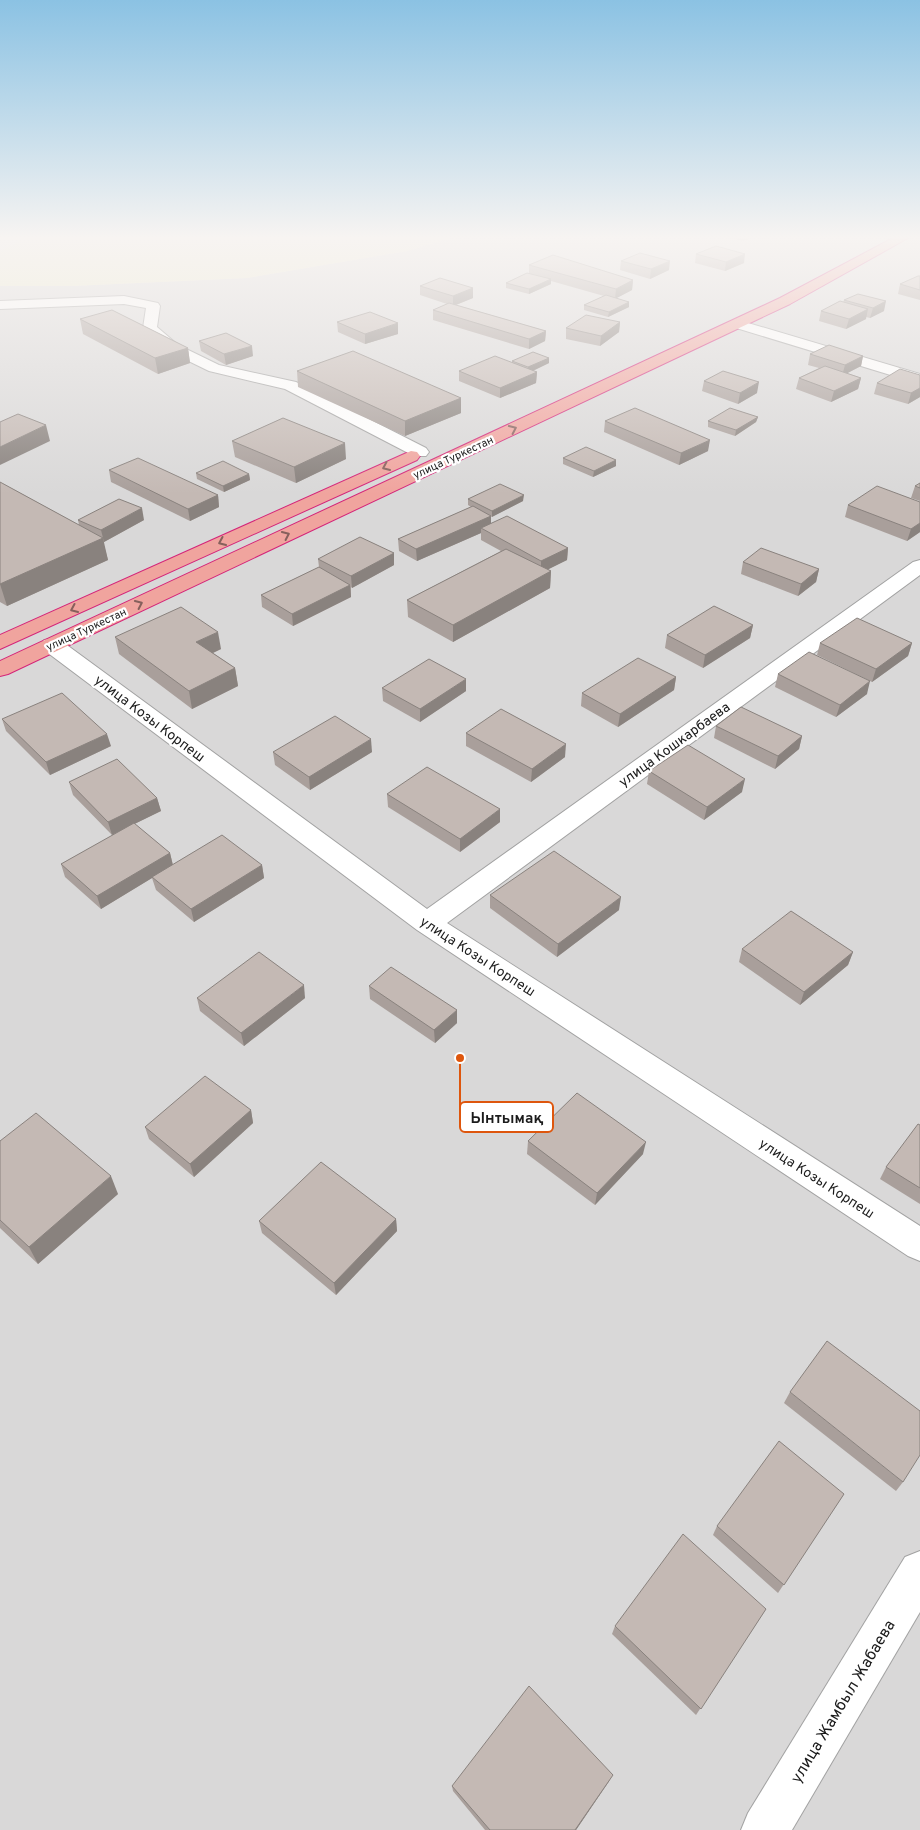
<svg xmlns="http://www.w3.org/2000/svg" width="920" height="1830" font-family="Overpass,sans-serif">
	<rect width="100%" height="100%" fill="#ede7e1"/>
	<!-- residential -->
	<path fill="#d9d8d8" d="M450,238H920V1830H0V286H72L247,278L407,251Z"/>
	<!-- farmland -->
	<path fill="#eceacb" d="M26,238H450L407,251L247,278L72,286H0V251Z"/>
	<g fill="none" stroke-linecap="round" stroke-linejoin="round">
		<defs>
			<g id="minor">
				<path d="M124,296L158,303L160,306L157,327L178,345L219,365L296,382L426,448L429,452L426,456H414L285,389L209,371L168,351L143,328L146,308L124,304L0,309V301Z"/>
				<path d="M738,320L920,374V384L733,327L731,324L733,321Z"/>
				<path d="M920,560V575L447,923L920,1226V1261L908,1256L417,930L44,650L41,645L44,640L52,639L60,640L427,909L913,562Z"/>
				<path d="M920,1551V1612L792,1830H741L748,1813L905,1557Z"/>
			</g>
			<g id="trunk">
				<path d="M893,238H908L790,304L8,674L0,676V661L780,298Z"/>
				<path d="M411,451L417,452L420,456L417,460L0,649V635Z"/>
			</g>
		</defs>
		<!-- minor casing -->
		<use href="#minor" stroke="#a2a2a2" stroke-width="2"/>
		<!-- trunk casing -->
		<use href="#trunk" stroke="#d42479" stroke-width="2"/>
		<!-- minor -->
		<use href="#minor" fill="#fff" fill-rule="evenodd"/>
		<!-- trunk -->
		<use href="#trunk" fill="#f0a49e" fill-rule="evenodd"/>
	</g>
	<!-- wall -->
	<g fill="#a99f9b">
		<path d="M732,238H751L743,241Z"/>
		<path d="M696,254L744,263L725,271L695,263Z"/>
		<path d="M621,261L669,270L650,279L620,270Z"/>
		<path d="M529,265L633,280L632,290L616,298L629,302V307L608,317L584,310V305L604,296L551,281V284L529,294L506,288V283L529,274Z"/>
		<path d="M920,276V300L898,294L900,284Z"/>
		<path d="M420,286L473,288V298L456,305L546,331L545,341L529,349L433,320V310L447,304L420,295Z"/>
		<path d="M844,300L884,311L870,318L866,317V319L846,329L819,321L821,311L843,302Z"/>
		<path d="M80,319L188,348L190,363L158,374L83,334Z"/>
		<path d="M337,322L398,334L365,344L338,332Z"/>
		<path d="M620,322L619,332L600,346L566,339V328Z"/>
		<path d="M199,341L253,356L226,365L201,351Z"/>
		<path d="M810,354L863,356L861,366L847,373L861,378L858,389L831,402L796,389L799,378L819,368L808,365Z"/>
		<path d="M549,358V363L533,371L537,372L536,383L500,398L459,381V371L512,363V361Z"/>
		<path d="M297,371L461,398V413L405,436L298,387Z"/>
		<path d="M920,375V397L908,404L874,394L877,383Z"/>
		<path d="M704,381L757,393L738,404L702,391Z"/>
		<path d="M758,417L756,422L735,436L708,427V421Z"/>
		<path d="M605,421L708,451L679,465L604,432Z"/>
		<path d="M232,441L346,459L296,483L235,457Z"/>
		<path d="M563,458L616,460V466L593,477L563,464Z"/>
		<path d="M109,470L218,495L219,507L190,521L111,482Z"/>
		<path d="M196,473L249,474L250,480L224,492L197,479Z"/>
		<path d="M0,482L79,525L78,520H144L104,542H103L108,560L7,606L0,602Z"/>
		<path d="M920,483V501L911,498L915,486Z"/>
		<path d="M468,499L523,501L491,517V523L568,548L567,560L548,569L551,571L550,588L453,642L408,617L407,600L501,551L481,540V533L417,561L399,551L398,539L471,507L468,505Z"/>
		<path d="M920,502V532L907,541L845,517L848,505Z"/>
		<path d="M318,559L394,565L352,588L351,587V597L293,626L262,607L261,595L319,567Z"/>
		<path d="M743,562L819,569L816,582L798,596L741,574Z"/>
		<path d="M753,625L750,638L703,668L665,648L667,635Z"/>
		<path d="M115,637L221,649L213,653L235,668L238,686L192,709L119,654Z"/>
		<path d="M820,643H912L908,656L872,682L817,655Z"/>
		<path d="M778,674L867,694L836,717L775,687Z"/>
		<path d="M676,677L674,690L618,727L581,706L582,693Z"/>
		<path d="M382,688L466,691L420,722L383,701Z"/>
		<path d="M2,719L111,746L50,775L6,731Z"/>
		<path d="M716,726L802,736L799,749L775,769L714,738Z"/>
		<path d="M466,733L565,757L531,782L466,746Z"/>
		<path d="M273,752H372L310,790L275,765Z"/>
		<path d="M649,771L742,792L704,820L647,784Z"/>
		<path d="M69,782L157,798L161,811L134,824L170,853L173,865H262L264,878L194,922L156,890L152,878L101,909L65,877L61,864L121,831L112,835L73,795Z"/>
		<path d="M387,794L500,822L460,852L388,807Z"/>
		<path d="M490,895L619,910L557,957L490,908Z"/>
		<path d="M742,949L853,952L848,965L800,1005L739,962Z"/>
		<path d="M369,986L457,1023L435,1043L370,999Z"/>
		<path d="M197,998H305L244,1046L200,1011Z"/>
		<path d="M251,1110L253,1123L194,1177L149,1139L145,1127Z"/>
		<path d="M920,1125V1204L880,1179L886,1167Z"/>
		<path d="M0,1141L118,1194L38,1264L0,1228Z"/>
		<path d="M528,1141L643,1154L595,1205L527,1154Z"/>
		<path d="M396,1219L397,1231L336,1295L262,1233L259,1221Z"/>
		<path d="M790,1392L903,1482L896,1491L784,1403Z"/>
		<path d="M844,1494L778,1593L713,1535L717,1526Z"/>
		<path d="M766,1609L696,1715L612,1634L615,1626Z"/>
		<path d="M610,1780L576,1830H485L453,1791L452,1786Z"/>
	</g>
	<!-- shaded-wall -->
	<g fill="#89827e">
		<path d="M744,238H751L743,241Z"/>
		<path d="M745,254L744,263L725,271L726,262Z"/>
		<path d="M670,261L669,270L650,279L651,269Z"/>
		<path d="M551,279V284L529,294V289Z"/>
		<path d="M633,280L632,290L615,299L616,289Z"/>
		<path d="M473,288V298L453,306V296Z"/>
		<path d="M886,301L884,311L870,318L873,308Z"/>
		<path d="M629,302V307L608,317L609,312Z"/>
		<path d="M868,309L866,319L846,329L849,319Z"/>
		<path d="M620,322L619,332L600,346L601,336Z"/>
		<path d="M398,323V334L365,344V334Z"/>
		<path d="M546,331L545,341L529,349V339Z"/>
		<path d="M252,346L253,356L226,365L224,354Z"/>
		<path d="M188,348L190,363L158,374L155,358Z"/>
		<path d="M863,356L861,366L842,376L845,365Z"/>
		<path d="M549,358V363L528,373V367Z"/>
		<path d="M537,372L536,383L500,398V388Z"/>
		<path d="M861,378L858,389L831,402L834,391Z"/>
		<path d="M759,382L757,393L738,404L740,393Z"/>
		<path d="M920,388V397L908,404L911,393Z"/>
		<path d="M461,398V413L405,436V421Z"/>
		<path d="M758,417L756,422L735,436L736,430Z"/>
		<path d="M46,425L50,441L0,465V447Z"/>
		<path d="M710,440L708,451L679,465L681,453Z"/>
		<path d="M345,443L346,459L296,483L294,467Z"/>
		<path d="M616,460V466L593,477L594,471Z"/>
		<path d="M249,474L250,480L224,492L223,486Z"/>
		<path d="M218,495L219,507L190,521L188,509Z"/>
		<path d="M524,495L523,501L492,517V511Z"/>
		<path d="M142,508L144,520L104,542L101,530Z"/>
		<path d="M491,516V528H481V533L417,561L416,549Z"/>
		<path d="M920,523V532L907,541L911,529Z"/>
		<path d="M103,538L108,560L7,606L0,584Z"/>
		<path d="M568,548L567,560L541,573V561Z"/>
		<path d="M394,553V565L352,588L351,576Z"/>
		<path d="M819,569L816,582L798,596L801,584Z"/>
		<path d="M551,571L550,588L453,642V625Z"/>
		<path d="M350,585L351,597L293,626L292,614Z"/>
		<path d="M753,625L750,638L703,668L705,655Z"/>
		<path d="M218,632L221,649L200,659L196,642Z"/>
		<path d="M912,643L908,656L872,682L876,669Z"/>
		<path d="M235,668L238,686L192,709L189,691Z"/>
		<path d="M676,677L674,690L618,727L620,714Z"/>
		<path d="M466,679V691L420,722V709Z"/>
		<path d="M870,681L867,694L836,717L840,705Z"/>
		<path d="M107,734L111,746L50,775L46,762Z"/>
		<path d="M802,736L799,749L775,769L778,756Z"/>
		<path d="M371,739L372,752L310,790L309,777Z"/>
		<path d="M566,744L565,757L531,782L532,769Z"/>
		<path d="M745,779L742,792L704,820L707,807Z"/>
		<path d="M157,798L161,811L112,835L108,822Z"/>
		<path d="M500,809V822L460,852V839Z"/>
		<path d="M170,853L173,866L152,877V878L101,909L97,896Z"/>
		<path d="M262,865L264,878L194,922L191,909Z"/>
		<path d="M621,897L619,910L557,957L558,944Z"/>
		<path d="M853,952L848,965L800,1005L804,992Z"/>
		<path d="M304,985L305,998L244,1046L241,1033Z"/>
		<path d="M457,1010V1023L435,1043L434,1030Z"/>
		<path d="M251,1110L253,1123L194,1177L190,1164Z"/>
		<path d="M646,1142L643,1154L595,1205L597,1193Z"/>
		<path d="M111,1176L118,1194L38,1264L29,1247Z"/>
		<path d="M396,1219L397,1231L336,1295L334,1283Z"/>
		<path d="M613,1775L576,1830H575Z"/>
	</g>
	<!-- building -->
	<g fill="#c4b9b4" stroke="#89827e">
		<path d="M716,246L745,254L726,262L696,254Z"/>
		<path d="M640,253L670,261L651,269L621,261Z"/>
		<path d="M553,255L633,280L616,289L529,265Z"/>
		<path d="M527,273L551,279L529,289L506,283Z"/>
		<path d="M918,276H920V290L900,284Z"/>
		<path d="M440,278L473,288L453,296L420,286Z"/>
		<path d="M858,294L886,301L873,308L844,300Z"/>
		<path d="M606,295L629,302L609,312L584,305Z"/>
		<path d="M840,301L868,309L849,319L821,311Z"/>
		<path d="M449,303L546,331L529,339L433,310Z"/>
		<path d="M112,310L188,348L155,358L80,319Z"/>
		<path d="M370,312L398,323L365,334L337,322Z"/>
		<path d="M586,315L620,322L601,336L566,328Z"/>
		<path d="M226,333L252,346L224,354L199,341Z"/>
		<path d="M829,345L863,356L845,365L810,354Z"/>
		<path d="M353,351L461,398L405,421L297,371Z"/>
		<path d="M533,352L549,358L528,367L512,361Z"/>
		<path d="M495,356L537,372L500,388L459,371Z"/>
		<path d="M825,366L861,378L834,391L799,378Z"/>
		<path d="M900,369L920,375V388L911,393L877,383Z"/>
		<path d="M723,371L759,382L740,393L704,381Z"/>
		<path d="M635,408L710,440L681,453L605,421Z"/>
		<path d="M730,408L758,417L736,430L708,421Z"/>
		<path d="M18,414L46,425L0,447V422Z"/>
		<path d="M283,418L345,443L294,467L232,441Z"/>
		<path d="M586,447L616,460L594,471L563,458Z"/>
		<path d="M138,458L218,495L188,509L109,470Z"/>
		<path d="M223,461L249,474L223,486L196,473Z"/>
		<path d="M0,482L103,538L0,584Z"/>
		<path d="M920,483V488L915,486Z"/>
		<path d="M500,484L524,495L492,511L468,499Z"/>
		<path d="M877,486L920,502V523L911,529L848,505Z"/>
		<path d="M119,499L142,508L101,530L78,520Z"/>
		<path d="M473,506L491,516L416,549L398,539Z"/>
		<path d="M507,516L568,548L541,561L481,528Z"/>
		<path d="M360,537L394,553L351,576L318,559Z"/>
		<path d="M761,548L819,569L801,584L743,562Z"/>
		<path d="M506,549L551,571L453,625L407,600Z"/>
		<path d="M319,567L350,585L292,614L261,595Z"/>
		<path d="M714,606L753,625L705,655L667,635Z"/>
		<path d="M181,607L218,632L196,642L235,668L189,691L115,637Z"/>
		<path d="M857,618L912,643L876,669L820,643Z"/>
		<path d="M809,652L870,681L840,705L778,674Z"/>
		<path d="M638,658L676,677L620,714L582,693Z"/>
		<path d="M429,659L466,679L420,709L382,688Z"/>
		<path d="M62,693L107,734L46,762L2,719Z"/>
		<path d="M741,707L802,736L778,756L716,726Z"/>
		<path d="M501,709L566,744L532,769L466,733Z"/>
		<path d="M335,716L371,739L309,777L273,752Z"/>
		<path d="M688,745L745,779L707,807L649,771Z"/>
		<path d="M117,759L157,798L108,822L69,782Z"/>
		<path d="M427,767L500,809L460,839L387,794Z"/>
		<path d="M134,823L170,853L97,896L61,864Z"/>
		<path d="M222,835L262,865L191,909L152,877Z"/>
		<path d="M554,851L621,897L558,944L490,895Z"/>
		<path d="M791,911L853,952L804,992L742,949Z"/>
		<path d="M259,952L304,985L241,1033L197,998Z"/>
		<path d="M391,967L457,1010L434,1030L369,986Z"/>
		<path d="M205,1076L251,1110L190,1164L145,1127Z"/>
		<path d="M577,1093L646,1142L597,1193L528,1141Z"/>
		<path d="M36,1113L111,1176L29,1247L0,1220V1141Z"/>
		<path d="M918,1124L920,1125V1188L886,1167Z"/>
		<path d="M321,1162L396,1219L334,1283L259,1221Z"/>
		<path d="M827,1341L920,1411V1455L903,1482L790,1392Z"/>
		<path d="M779,1441L844,1494L784,1585L717,1526Z"/>
		<path d="M683,1534L766,1609L701,1709L615,1626Z"/>
		<path d="M529,1686L613,1775L575,1830H490L452,1786Z"/>
	</g>
	<!-- one-way arrows -->
	<defs><path id="oneway-chevron" d="M-2-3.5L2.5 0L-2 3.5" fill="none" stroke-width="1.6" stroke-linecap="round" stroke-linejoin="round" transform="scale(1.25)"/></defs>
	<g stroke="#86605c">
		<use href="#oneway-chevron" transform="translate(513 429) rotate(-25)"/>
		<use href="#oneway-chevron" transform="translate(386 467) rotate(156)"/>
		<use href="#oneway-chevron" transform="translate(286 535) rotate(-25)"/>
		<use href="#oneway-chevron" transform="translate(222 542) rotate(156)"/>
		<use href="#oneway-chevron" transform="translate(139 604) rotate(-25)"/>
		<use href="#oneway-chevron" transform="translate(74 609) rotate(156)"/>
	</g>
	<!-- sky -->
	<linearGradient id="sky" x2="0" y2="1"><stop stop-color="#8bc2e3"/><stop offset="0.48" stop-color="#f7f4f2"/><stop offset="1" stop-color="#f7f4f2" stop-opacity="0"/></linearGradient>
	<rect width="920" height="494" fill="url(#sky)"/>
	<g text-anchor="middle" stroke-width="4.5" stroke-linejoin="round" paint-order="stroke">
		<!-- far-street labels -->
		<g font-size="11" fill="#1b1b1b" stroke="#fff">
			<text transform="translate(453 457) rotate(-25)" y="4">улица Туркестан</text>
			<text transform="translate(86 629) rotate(-25)" y="4">улица Туркестан</text>
		</g>
		<!-- street labels -->
		<g font-size="14" fill="#1b1b1b" stroke="#fff">
			<text transform="translate(150 718) rotate(37)" y="5">улица Козы Корпеш</text>
			<text transform="translate(674 744) rotate(-36)" y="5">улица Кошкарбаева</text>
			<text transform="translate(478 956) rotate(33)" y="5">улица Козы Корпеш</text>
			<text transform="translate(817 1178) rotate(33)" y="5">улица Козы Корпеш</text>
		</g>
		<!-- near-street labels -->
		<g font-size="16" fill="#1b1b1b" stroke="#fff">
			<text transform="translate(842 1701) rotate(-59)" y="6">улица Жамбыл Жабаева</text>
		</g>
	</g>
	<!-- callouts -->
	<path fill="none" stroke="#de560d" stroke-width="2" d="M460 1058L460 1117"/>
	<circle fill="#de560d" stroke="#fff" stroke-width="2" cx="460" cy="1058" r="5"/>
	<rect fill="#fff" stroke="#de560d" stroke-width="2" x="460" y="1102" width="93" height="30" rx="5"/>
	<g font-size="15" text-anchor="middle" font-weight="bold" fill="#1b1b1b">
		<text x="507" y="1123">Ынтымақ</text>
	</g>
</svg>
